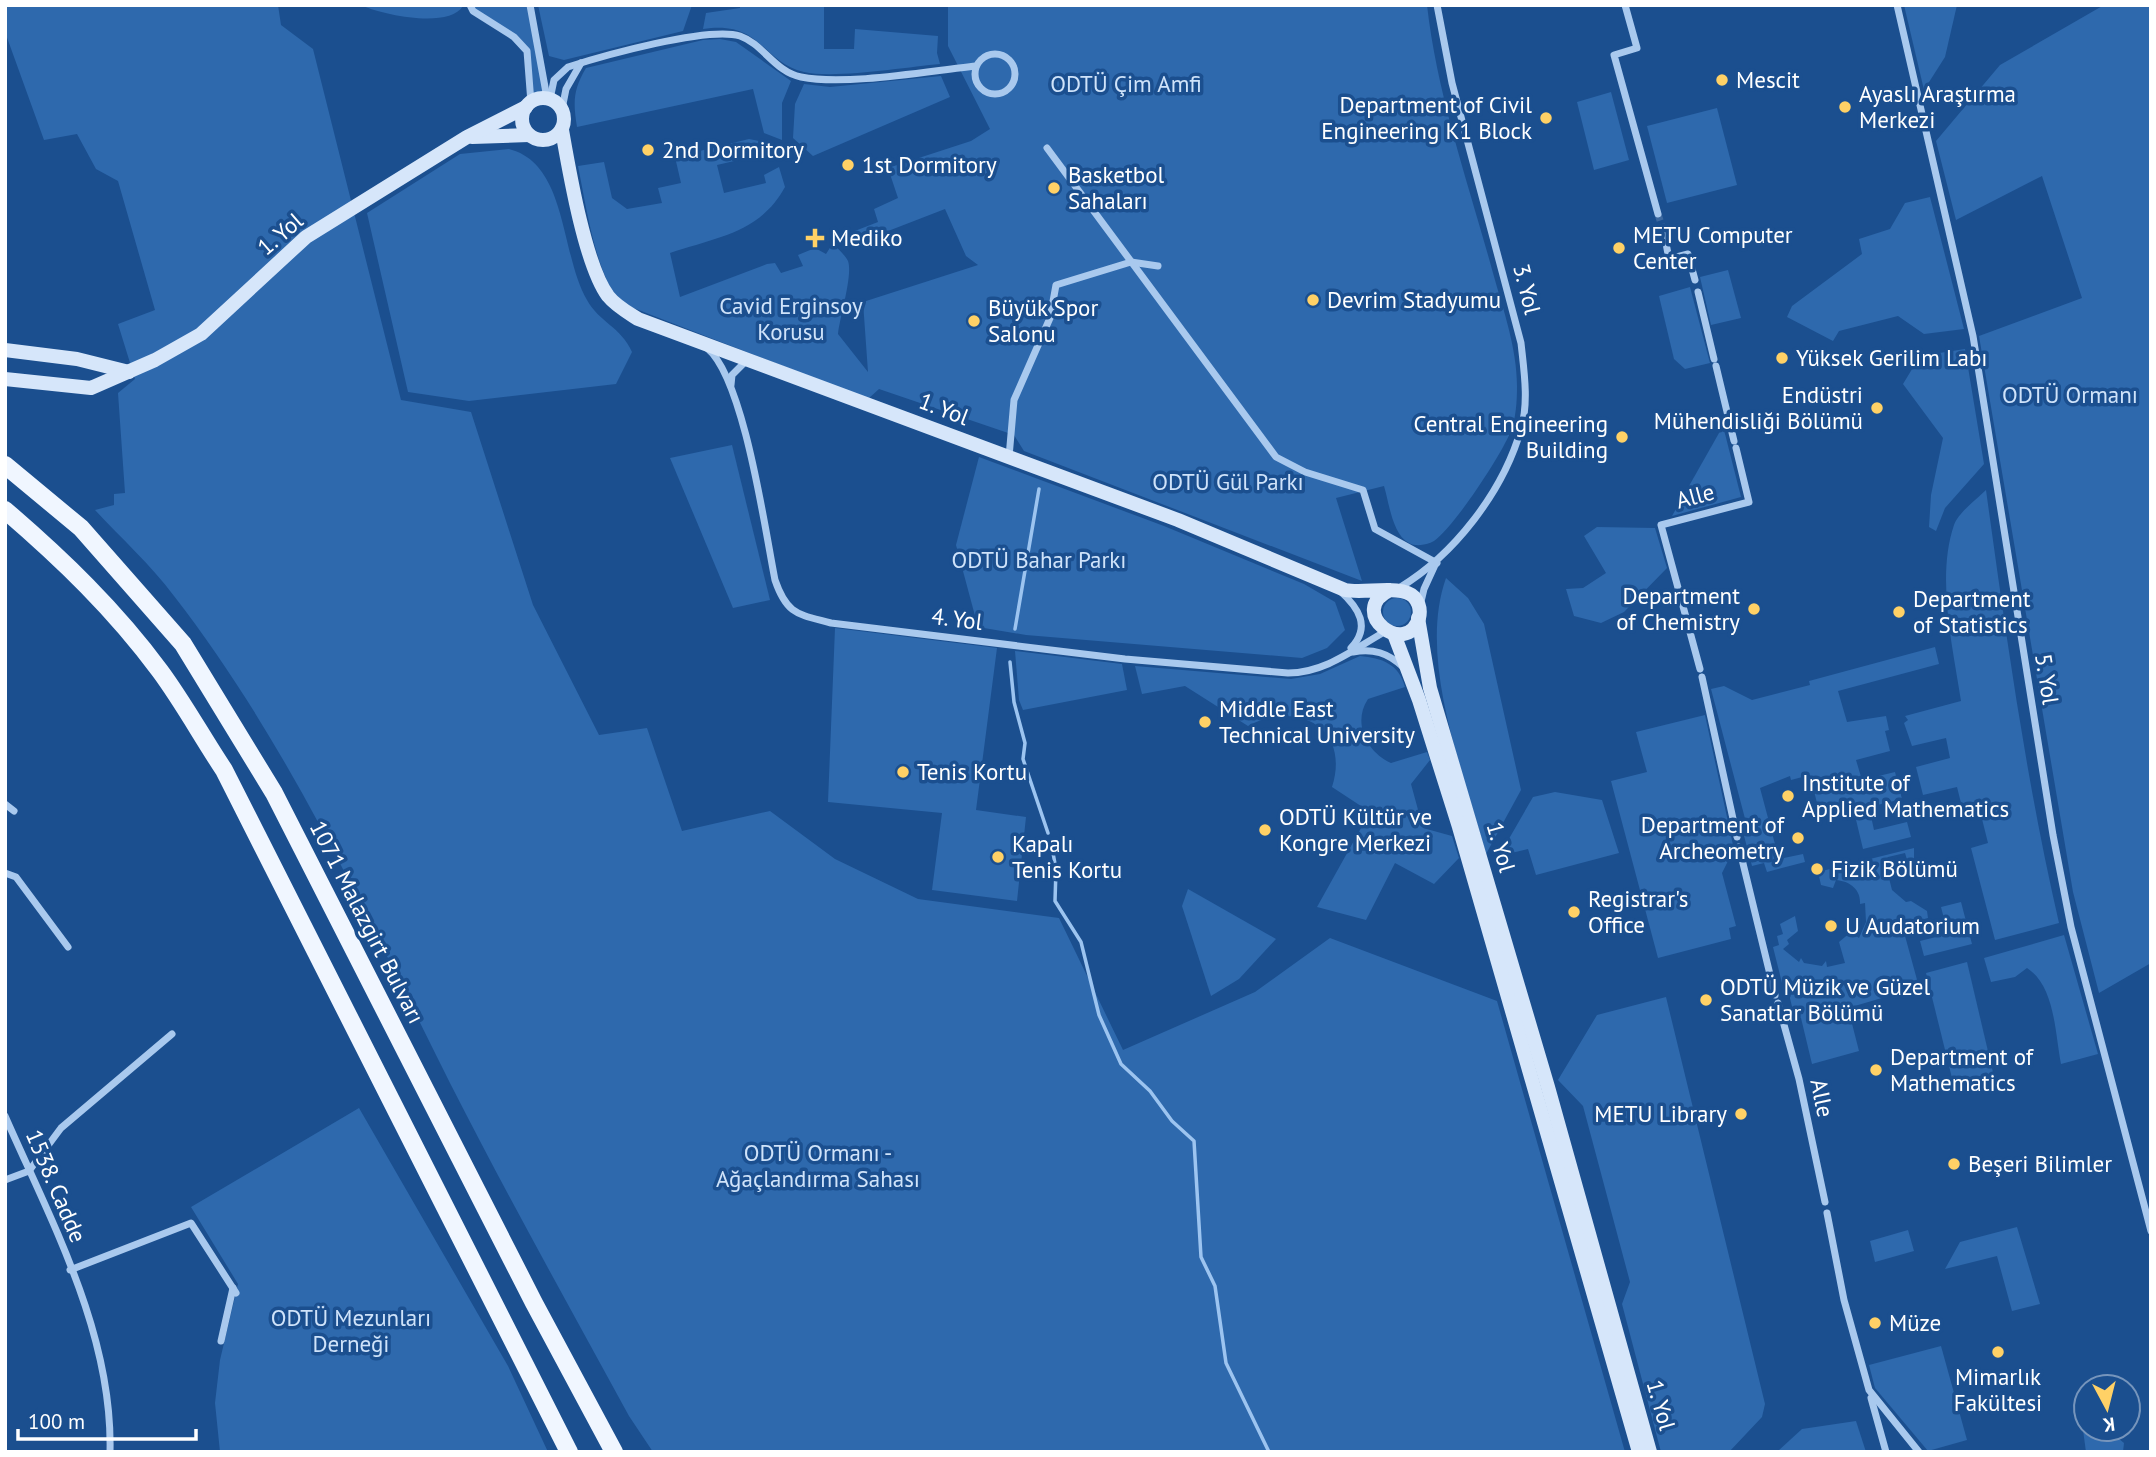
<svg xmlns="http://www.w3.org/2000/svg" width="2156" height="1457" font-family="'PT Sans',sans-serif">
	<rect width="100%" height="100%" fill="#1b4f8f"/>
	<!-- green -->
	<g fill="#2e69ad">
		<path d="M5,5H278L281,25L313,49L401,400L471,412L533,605L599,735L647,728L682,831L770,811L835,859L918,899L1059,918L1123,1050L1255,992L1330,938L1497,1001L1625,1452H653L629,1416C569,1306 508,1197 451,1085C367,918 289,744 174,596C151,565 121,538 95,510L114,505V494L125,493L118,393L135,379L118,324L155,310L118,181L96,169L77,134L44,140L5,32Z"/>
		<path d="M470,5H530L547,98L531,103L527,51Z"/>
		<path d="M538,5H692L683,31L564,60L549,56Z"/>
		<path d="M740,5H824V49H854L855,29L938,36L937,53L940,64C907,67 834,79 804,72C761,62 762,20 703,29L706,13L740,8Z"/>
		<path d="M948,5H1427C1437,95 1469,185 1493,273C1503,309 1517,348 1517,386C1517,402 1516,419 1510,433C1500,457 1454,527 1434,541C1427,545 1416,547 1409,543C1392,534 1389,502 1384,486L1336,498L1362,581L1024,451L1014,435L879,389L868,399L618,302C594,263 587,211 578,166L604,162L612,198L627,209L662,203L658,188L681,183L675,157L749,139L769,143L760,155L717,165L724,193L766,183L764,175L779,167L785,187C760,233 717,237 670,253L680,297L767,264L775,263L781,273L803,266L798,255L815,248L826,254L833,243C837,248 845,255 848,261C853,275 840,316 838,334L868,372L863,302L978,265L966,256L945,209L852,245L847,234L878,222L874,209L898,198L888,168L971,141L990,129L948,46Z"/>
		<path d="M1904,5H1957L1945,57L1924,90Z"/>
		<path d="M2104,5H2151V963L2099,993L2073,892L1979,336L2082,298L2042,176L1956,220L1936,141L2000,65Z"/>
		<path d="M363,6V5L463,6C449,29 384,15 363,6Z"/>
		<path d="M720,39L736,42L791,81L782,103V140L764,133L753,89L577,127C573,102 573,90 586,68L703,40Z"/>
		<path d="M941,76L950,97L813,156L793,138L795,104L804,84L830,87Z"/>
		<path d="M1611,92L1629,160L1594,170L1577,102Z"/>
		<path d="M1717,108L1737,185L1667,203L1647,126Z"/>
		<path d="M509,149C568,164 560,254 587,300C599,322 621,327 632,352L616,384L469,401L408,392L367,213L460,154Z"/>
		<path d="M1930,197L1964,329L1924,334L1898,316L1839,331L1833,341L1787,317L1792,306L1862,254L1859,239L1890,229L1905,203Z"/>
		<path d="M1728,270L1741,318L1711,325L1700,277Z"/>
		<path d="M1690,287L1710,363L1685,369L1674,359L1659,296Z"/>
		<path d="M1965,349L1984,464L1945,508L1936,531L1929,527L1931,495L1943,438L1903,384L1920,356Z"/>
		<path d="M1723,426L1741,497L1672,516Z"/>
		<path d="M732,445L770,600L733,608L670,458Z"/>
		<path d="M979,457L1164,526L1304,584L1335,602L1345,630L1327,648L1302,658L1026,635L978,627L956,545Z"/>
		<path d="M1986,490C2006,635 2026,780 2059,923L1995,940L1971,848L1988,843L1979,807L1963,811L1957,787L1923,795L1916,767L1950,758L1946,738L1912,746L1904,723L1908,720L1905,716L1961,701C1953,648 1936,577 1954,525C1958,513 1977,499 1986,490Z"/>
		<path d="M1597,527L1655,528L1667,568L1624,612L1601,623L1574,616L1566,589L1583,588L1606,573L1584,536Z"/>
		<path d="M1446,578L1468,598L1484,624L1521,790L1486,854C1464,773 1417,660 1446,578Z"/>
		<circle cx="1397" cy="612" r="14"/>
		<path d="M835,628L997,648L976,810L1026,817L1017,901L932,890L942,813L828,802Z"/>
		<path d="M1935,647L1939,664L1838,691L1847,722L1886,716L1889,730L1885,731L1890,751L1856,760L1862,780L1895,772L1902,799L1869,807L1874,830L1907,822L1911,837L1863,849L1852,803L1819,811L1810,775L1791,780L1790,776L1760,788L1779,859L1803,854L1805,862L1767,872L1764,863L1752,866L1743,832L1748,830L1711,689L1724,686L1752,700L1810,685L1809,681Z"/>
		<path d="M1015,651L1122,664L1127,690L1023,710L1019,700Z"/>
		<path d="M1360,656C1382,658 1399,664 1405,687L1368,699C1352,723 1367,752 1391,763L1427,752L1430,760L1411,784L1423,828L1452,836L1459,858L1434,884L1395,863L1366,920L1317,907L1370,812L1332,787C1351,727 1296,700 1248,726L1185,686L1142,694L1135,666L1291,679L1320,674Z"/>
		<path d="M1705,715L1736,859L1728,861L1722,873L1736,926L1729,928L1731,939L1658,958L1611,781L1647,772L1636,732Z"/>
		<path d="M1555,792L1602,800L1619,853L1536,875L1528,849L1499,856L1533,797Z"/>
		<path d="M1914,848V862L1908,863L1905,853L1888,857L1885,861L1888,872L1892,874L1889,878L1892,890L1906,902L1911,901L1927,911L1928,918L1902,925L1919,987L1848,1008L1859,1051L1812,1064L1801,1018L1795,1019L1788,990L1784,991L1773,947L1779,945L1777,936L1783,934L1780,924L1795,916L1798,931L1787,940L1789,944L1783,949L1799,962L1801,958L1804,963L1822,966L1826,961L1827,967L1845,963L1839,942L1851,932L1859,938L1866,922L1865,903L1860,904C1861,888 1848,881 1836,880L1833,888L1821,885L1818,872Z"/>
		<path d="M1188,889L1276,939L1239,979L1211,996L1182,906Z"/>
		<path d="M1961,902L1972,944L1924,956L1920,941L1948,934L1941,907Z"/>
		<path d="M2064,935L2098,1054L2061,1064C2055,1033 2055,986 2027,968L2015,977L1991,982L1984,958Z"/>
		<path d="M1967,962L1995,1081L1969,1087L1952,1078L1926,973Z"/>
		<path d="M1666,997L1765,1404L1762,1417L1729,1452H1661L1622,1304L1630,1282L1583,1106L1558,1080L1597,1015Z"/>
		<path d="M359,1108L508,1366L548,1452H220L215,1403L220,1360L238,1284L191,1207Z"/>
		<path d="M2017,1227L2040,1304L2012,1311L1997,1256L1945,1269L1960,1242Z"/>
		<path d="M1908,1230L1914,1251L1875,1262L1870,1241Z"/>
		<path d="M1941,1346L1967,1440L1928,1451L1875,1388L1869,1365Z"/>
		<path d="M1856,1421L1866,1452H1777L1802,1429Z"/>
		<path d="M2083,1430L2113,1434L2124,1443L2123,1452H2086Z"/>
	</g>
	<g fill="none" stroke-linecap="round" stroke-linejoin="round">
		<!-- stream -->
		<g stroke="#9cc4f0" stroke-width="3.5">
			<path d="M1015,629L1039,489"/>
			<path d="M1010,662L1014,702L1025,743L1023,759L1048,833"/>
			<path d="M1053,853L1056,869L1055,901L1081,942L1099,1015L1121,1064L1150,1091L1172,1121L1194,1141L1201,1257L1215,1286L1226,1363L1269,1452"/>
		</g>
		<!-- street-tunnel -->
		<path stroke="#3d69a0" stroke-width="7" stroke-dasharray="7 3.5" stroke-linecap="butt" d="M1658,214L1664,233"/>
		<!-- street -->
		<g stroke="#a9c9ee" stroke-width="7">
			<path d="M470,5L473,11L514,37L527,51L531,103"/>
			<path d="M530,5L547,98"/>
			<path d="M1625,5L1637,48L1614,55L1658,214"/>
			<path d="M1897,5L1973,336L2053,835L2071,927L2151,1231"/>
			<circle cx="995" cy="74" r="20"/>
			<path d="M550,99L554,80L568,67C602,56 708,26 740,36C763,44 775,72 801,77C846,86 928,71 976,66"/>
			<path d="M562,109L566,89L581,63"/>
			<path d="M1047,148L1276,457L1305,472L1363,490L1375,529L1437,563"/>
			<path d="M1664,233L1669,259L1688,254L1695,280"/>
			<path d="M1698,292L1714,359"/>
			<path d="M707,348C744,378 765,530 775,580C787,615 798,614 831,623L1125,659L1288,673C1325,673 1354,649 1386,631"/>
			<path d="M1716,366L1734,441"/>
			<path d="M731,385L732,375L746,361"/>
			<path d="M1009,457L1014,400L1050,318L1056,285L1131,262L1158,266"/>
			<path d="M1399,588C1454,555 1503,492 1521,429C1529,402 1524,371 1521,343L1452,83L1437,5"/>
			<path d="M1340,591C1359,608 1371,627 1351,648"/>
			<path d="M1420,606L1424,589L1435,565"/>
			<path d="M1353,652C1373,648 1388,653 1403,667"/>
			<path d="M1700,669L1661,525L1749,502L1736,448"/>
			<path d="M1702,677L1737,837"/>
			<path d="M5,804L14,811"/>
			<path d="M1739,847L1775,995"/>
			<path d="M5,873L16,877L68,947"/>
			<path d="M1778,1003L1799,1079L1825,1202"/>
			<path d="M5,1116C51,1221 113,1334 110,1452"/>
			<path d="M5,1180L29,1171L61,1128L172,1034"/>
			<path d="M1827,1213L1844,1300L1869,1390L1919,1452"/>
			<path d="M70,1270L191,1223L236,1293"/>
			<path d="M221,1341L233,1288"/>
			<path d="M1871,1398L1886,1452"/>
		</g>
		<!-- secondary -->
		<g stroke="#d6e6fa" stroke-width="14">
			<circle cx="543" cy="119" r="21"/>
			<path d="M562,130C569,170 585,265 608,296C616,306 627,312 638,319L1178,520L1345,590C1364,594 1402,584 1414,597C1419,603 1421,610 1419,618C1407,659 1345,612 1390,590"/>
			<path d="M472,137L529,135"/>
			<path d="M5,350L77,359L129,372"/>
			<path d="M5,379L91,388L155,360L201,334L306,237L467,137L526,107"/>
			<path d="M1418,618L1430,688L1548,1087L1650,1452"/>
			<path d="M1394,634L1419,700L1459,827L1639,1452"/>
		</g>
		<!-- primary -->
		<g stroke="#f0f6ff" stroke-width="18">
			<path d="M5,465L81,528L183,644L274,793L534,1303L614,1452"/>
			<path d="M5,510C62,559 115,610 160,671C183,702 202,737 224,770L569,1452"/>
		</g>
	</g>
	<!-- markers -->
	<g fill="#ffd166" stroke="#1b4f8f" stroke-width="2.5">
		<circle cx="1722" cy="80" r="7"/>
		<circle cx="1845" cy="107" r="7"/>
		<circle cx="1546" cy="118" r="7"/>
		<circle cx="648" cy="150" r="7"/>
		<circle cx="848" cy="165" r="7"/>
		<circle cx="1054" cy="188" r="7"/>
		<path d="M811.5 227.5h7v7h7v7h-7v7h-7v-7h-7v-7h7z"/>
		<circle cx="1619" cy="248" r="7"/>
		<circle cx="1313" cy="300" r="7"/>
		<circle cx="974" cy="321" r="7"/>
		<circle cx="1782" cy="358" r="7"/>
		<circle cx="1877" cy="408" r="7"/>
		<circle cx="1622" cy="437" r="7"/>
		<circle cx="1754" cy="609" r="7"/>
		<circle cx="1899" cy="612" r="7"/>
		<circle cx="1205" cy="722" r="7"/>
		<circle cx="903" cy="772" r="7"/>
		<circle cx="1788" cy="796" r="7"/>
		<circle cx="1265" cy="830" r="7"/>
		<circle cx="1798" cy="838" r="7"/>
		<circle cx="998" cy="857" r="7"/>
		<circle cx="1817" cy="869" r="7"/>
		<circle cx="1574" cy="912" r="7"/>
		<circle cx="1831" cy="926" r="7"/>
		<circle cx="1706" cy="1000" r="7"/>
		<circle cx="1876" cy="1070" r="7"/>
		<circle cx="1741" cy="1114" r="7"/>
		<circle cx="1954" cy="1164" r="7"/>
		<circle cx="1875" cy="1323" r="7"/>
		<circle cx="1998" cy="1352" r="7"/>
	</g>
	<g text-anchor="middle" stroke-width="7" stroke-linejoin="round" paint-order="stroke">
		<!-- poi labels -->
		<g font-size="23" fill="#fff" stroke="#1b4f8f" text-anchor="start">
			<text x="1736" y="88">Mescit</text>
			<text x="1859" y="102">Ayaslı Araştırma<tspan x="1859" dy="26">Merkezi</tspan></text>
			<text x="1532" y="113" text-anchor="end">Department of Civil<tspan x="1532" dy="26">Engineering K1 Block</tspan></text>
			<text x="662" y="158">2nd Dormitory</text>
			<text x="862" y="173">1st Dormitory</text>
			<text x="1068" y="183">Basketbol<tspan x="1068" dy="26">Sahaları</tspan></text>
			<text x="1633" y="243">METU Computer<tspan x="1633" dy="26">Center</tspan></text>
			<text x="831" y="246">Mediko</text>
			<text x="1327" y="308">Devrim Stadyumu</text>
			<text x="988" y="316">Büyük Spor<tspan x="988" dy="26">Salonu</tspan></text>
			<text x="1796" y="366">Yüksek Gerilim Labı</text>
			<text x="1863" y="403" text-anchor="end">Endüstri<tspan x="1863" dy="26">Mühendisliği Bölümü</tspan></text>
			<text x="1608" y="432" text-anchor="end">Central Engineering<tspan x="1608" dy="26">Building</tspan></text>
			<text x="1740" y="604" text-anchor="end">Department<tspan x="1740" dy="26">of Chemistry</tspan></text>
			<text x="1913" y="607">Department<tspan x="1913" dy="26">of Statistics</tspan></text>
			<text x="1219" y="717">Middle East<tspan x="1219" dy="26">Technical University</tspan></text>
			<text x="917" y="780">Tenis Kortu</text>
			<text x="1802" y="791">Institute of<tspan x="1802" dy="26">Applied Mathematics</tspan></text>
			<text x="1279" y="825">ODTÜ Kültür ve<tspan x="1279" dy="26">Kongre Merkezi</tspan></text>
			<text x="1784" y="833" text-anchor="end">Department of<tspan x="1784" dy="26">Archeometry</tspan></text>
			<text x="1012" y="852">Kapalı<tspan x="1012" dy="26">Tenis Kortu</tspan></text>
			<text x="1831" y="877">Fizik Bölümü</text>
			<text x="1588" y="907">Registrar's<tspan x="1588" dy="26">Office</tspan></text>
			<text x="1845" y="934">U Audatorium</text>
			<text x="1720" y="995">ODTÜ Müzik ve Güzel<tspan x="1720" dy="26">Sanatlar Bölümü</tspan></text>
			<text x="1890" y="1065">Department of<tspan x="1890" dy="26">Mathematics</tspan></text>
			<text x="1727" y="1122" text-anchor="end">METU Library</text>
			<text x="1968" y="1172">Beşeri Bilimler</text>
			<text x="1889" y="1331">Müze</text>
			<text x="1998" y="1385" text-anchor="middle">Mimarlık<tspan x="1998" dy="26">Fakültesi</tspan></text>
		</g>
		<!-- park labels -->
		<g font-size="23" fill="#cfe3fa" stroke="#1b4f8f">
			<text x="1126" y="92">ODTÜ Çim Amfi</text>
			<text x="791" y="314">Cavid Erginsoy<tspan x="791" dy="26">Korusu</tspan></text>
			<text x="2070" y="403">ODTÜ Ormanı</text>
			<text x="1228" y="490">ODTÜ Gül Parkı</text>
			<text x="1039" y="568">ODTÜ Bahar Parkı</text>
			<text x="818" y="1161">ODTÜ Ormanı -<tspan x="818" dy="26">Ağaçlandırma Sahası</tspan></text>
			<text x="351" y="1326">ODTÜ Mezunları<tspan x="351" dy="26">Derneği</tspan></text>
		</g>
		<!-- street labels -->
		<g font-size="23" fill="#fff" stroke="#1b4f8f">
			<text transform="translate(280 234) rotate(-41)" y="8">1. Yol</text>
			<text transform="translate(1527 289) rotate(76)" y="8">3. Yol</text>
			<text transform="translate(944 409) rotate(21)" y="8">1. Yol</text>
			<text transform="translate(1695 496) rotate(-15)" y="8">Alle</text>
			<text transform="translate(957 619) rotate(7)" y="8">4. Yol</text>
			<text transform="translate(2047 679) rotate(81)" y="8">5. Yol</text>
			<text transform="translate(1501 847) rotate(74)" y="8">1. Yol</text>
			<text transform="translate(367 922) rotate(63)" y="8">1071 Malazgirt Bulvarı</text>
			<text transform="translate(1822 1098) rotate(78)" y="8">Alle</text>
			<text transform="translate(56 1186) rotate(67)" y="8">1538. Cadde</text>
			<text transform="translate(1661 1405) rotate(74)" y="8">1. Yol</text>
		</g>
	</g>
	<!-- border -->
	<rect width="2156" height="1457" fill="none" stroke="#ffffff" stroke-width="14"/>
	<!-- north arrow -->
	<g transform="translate(2107 1408) rotate(173)"><circle r="33" fill="#1b4f8f" stroke="#7695bc" stroke-width="2"/>
	<path d="M0-5L12 26L0 18L-12 26Z" fill="#ffd166"/>
	<text y="-10" font-size="19" font-weight="bold" text-anchor="middle" fill="#ffffff">K</text>
	</g>
	<!-- scale -->
	<path d="M18 1429v10h178v-10" fill="none" stroke="#ffffff" stroke-width="3.5"/>
	<text x="28" y="1429" font-size="21" fill="#ffffff" stroke="#1b4f8f" stroke-width="5" paint-order="stroke">100 m</text>
</svg>
